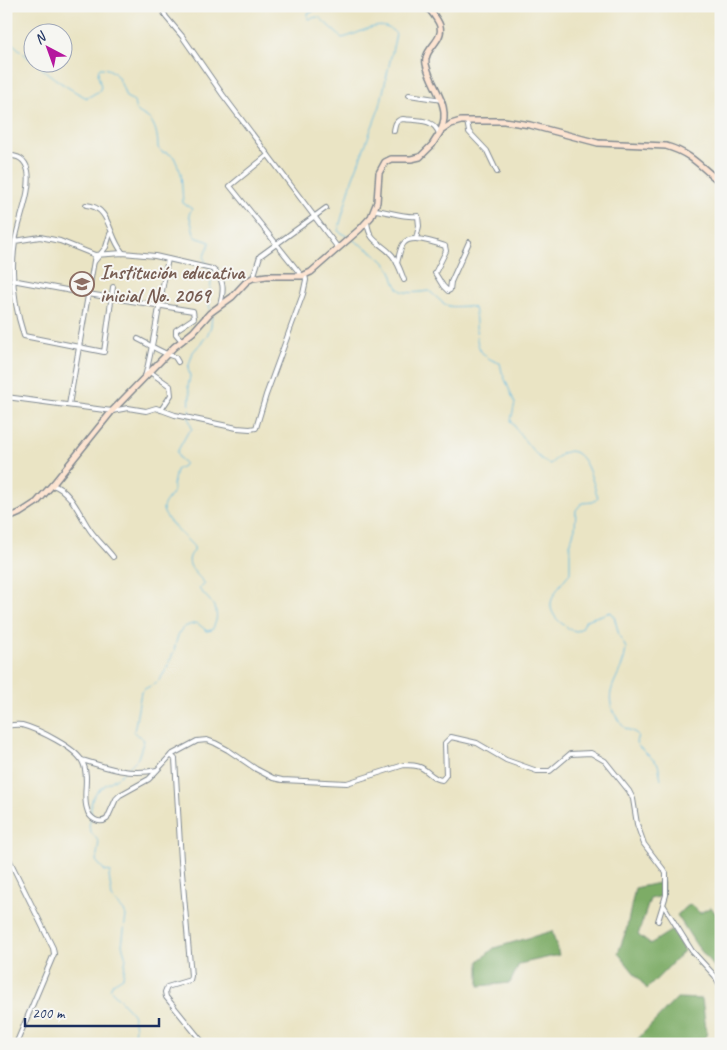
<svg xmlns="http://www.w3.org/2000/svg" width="727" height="1050" font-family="Caveat,sans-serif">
	<rect width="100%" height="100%" fill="#f6f6f2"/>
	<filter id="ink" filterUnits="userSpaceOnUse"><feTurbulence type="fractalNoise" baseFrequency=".02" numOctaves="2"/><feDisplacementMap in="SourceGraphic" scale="10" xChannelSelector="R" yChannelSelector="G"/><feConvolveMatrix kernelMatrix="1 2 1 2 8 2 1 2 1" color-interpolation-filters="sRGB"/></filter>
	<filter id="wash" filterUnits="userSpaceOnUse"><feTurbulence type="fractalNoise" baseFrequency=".0096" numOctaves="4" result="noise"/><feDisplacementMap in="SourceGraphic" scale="20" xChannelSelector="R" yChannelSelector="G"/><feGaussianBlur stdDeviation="1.12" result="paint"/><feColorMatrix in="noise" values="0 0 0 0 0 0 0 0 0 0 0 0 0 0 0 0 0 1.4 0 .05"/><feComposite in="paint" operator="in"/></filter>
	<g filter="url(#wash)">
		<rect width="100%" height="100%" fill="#eae4c4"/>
		<!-- forest -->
		<g fill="#7dac66" stroke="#4c6e62">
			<path d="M663,882V896L650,899L638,935L650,944L672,930L684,951L647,989L618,953L626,931L635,888Z"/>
			<path d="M690,904L700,913L711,907L721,921V975L697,946L677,915Z"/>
			<path d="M552,931L559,955L519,964L510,983L479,986V961L494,948Z"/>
			<path d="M677,998L702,999L707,1036L699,1044H633Z"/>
		</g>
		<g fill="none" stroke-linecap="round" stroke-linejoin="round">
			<!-- stream -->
			<g stroke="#67bce3" stroke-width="1">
				<path d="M312,6L313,12L308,13V19L317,17L320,18L342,38C359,35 381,16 396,34L380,106L352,180L338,231L348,237"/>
				<path d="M6,40L11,42L32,61"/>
				<path d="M35,62C51,77 67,88 87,98L99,91L101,87L98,75L99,68C117,67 121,83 126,97L134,101C135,113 139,112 148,118C156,124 158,138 158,148L162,152L168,153L174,157L181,173L183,203L192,209L189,214L195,237L210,242C207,254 198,257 211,268"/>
				<path d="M352,239C365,248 383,256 391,271C394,277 394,287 402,291C408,294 421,292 429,291C435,295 442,304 449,306C458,308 465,304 474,308C480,332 468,354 500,363L502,372L515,403L511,420C516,430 540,463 550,464C554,461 559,455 563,453C585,442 593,484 598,498L593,502L582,503L576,510L575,528L570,544V573C564,579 552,595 551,603C549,616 566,629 576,631L582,628L586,620L611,612L614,616L619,635L626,648C623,681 595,691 622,725C627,731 633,730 638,735L636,742L638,746L658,764L661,779"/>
				<path d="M210,309L209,304L212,271"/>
				<path d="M127,769L138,758L144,740L134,732L141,692C147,686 156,685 160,679C165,673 172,657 174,650C179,633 177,627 197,623L207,631L212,630C223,611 212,603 199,589L205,584C198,574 181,564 194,551V547C188,540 163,518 163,509C163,503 170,497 173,492V485L176,470L183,466L185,463L179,458L177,452L187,434L192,429L189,418L190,394L188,387L190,376L188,368L193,352L207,336L211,326L212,315"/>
				<path d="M91,814C88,787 108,787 124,772"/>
				<path d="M91,818C86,831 92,832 99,842L96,861L105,871L111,872L109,876L112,898L124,911L126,916L122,945L126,958L123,977L113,983L110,989L132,1013L135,1027L133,1044"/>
			</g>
		</g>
	</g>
	<g filter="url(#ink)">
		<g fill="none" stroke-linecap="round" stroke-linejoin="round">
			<defs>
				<g id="street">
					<path d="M161,6L166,17L182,36L223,95L338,248"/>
					<path d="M409,95L442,100"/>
					<path d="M467,121L469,132L487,151L497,172"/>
					<path d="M394,131C395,124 396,120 403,119C417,121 434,118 439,134"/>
					<path d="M6,155C18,156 25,158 28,171C32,191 18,221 15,242C10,275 14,305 24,336L104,352L113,287"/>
					<path d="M268,155L230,186L302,276"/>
					<path d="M86,205C111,207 108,236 123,253"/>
					<path d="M374,210C389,211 403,218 418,216L419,226L416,239"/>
					<path d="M367,222C370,244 380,241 392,255C398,262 401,272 404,280"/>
					<path d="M15,241L40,237L60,241L95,255L123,253L155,256L212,269C225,278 224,291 220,305"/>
					<path d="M94,262L106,247L110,234"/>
					<path d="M397,263C399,257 400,247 404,243C412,234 435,243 445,246L446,251L435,273L443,286L448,291L450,290L451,282L469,242"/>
					<path d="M253,278L260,256L326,208"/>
					<path d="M12,280L88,294L193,311L194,318L176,330V334L182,341"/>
					<path d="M138,339C150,345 162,353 175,357L178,362"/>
					<path d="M150,372L170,386L171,395L161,410"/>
					<path d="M145,377C155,338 160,298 168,259"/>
					<path d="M6,397L112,411L128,408L146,411L156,408L175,415L237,428L250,429L256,428L266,395L303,294L306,280L305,275"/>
					<path d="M69,405L95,255"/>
					<path d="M52,485C71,490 80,516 90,530C97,540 106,548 113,557"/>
					<path d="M6,726C12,725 16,724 22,725C37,729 77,748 83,763C90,778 82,794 87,809C89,818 99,825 107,819L116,799L120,795L149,779L171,755L197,741L207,740L215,743L228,750L256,769L273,778L282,780L347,783L404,765C410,765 415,765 420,767C429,771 432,779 442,780L446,775L445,743L451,737L477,743L506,760L537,771H550L570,754L591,753L605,761L629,791L633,799L637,824L644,844L666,873V895L658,921"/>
					<path d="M171,755L175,759L181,861L191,976L190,980L167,987L165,992L166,997L204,1044"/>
					<path d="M82,760C107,768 130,776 157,770"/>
					<path d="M6,853L53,948L54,954L16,1044"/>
					<path d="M664,906L692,951L715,976L721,987"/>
				</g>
				<g id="secondary">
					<path d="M427,6C431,12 438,19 440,26C444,41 423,49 426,64C431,87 452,105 441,130"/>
					<path d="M6,519L20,513L37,502L54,483L112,411L174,347L193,332L210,313L232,297L247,281L253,278L267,276H302L311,272L360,229L371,217L377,202L379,173L385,162L391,159H411L420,157L432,145L441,131L451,124L461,121H504L530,125L598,143L666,146C691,153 701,167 721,183"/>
				</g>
			</defs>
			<!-- street casing -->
			<use href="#street" stroke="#828a91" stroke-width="6"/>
			<!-- secondary casing -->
			<use href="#secondary" stroke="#828a91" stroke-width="8"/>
			<!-- street -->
			<use href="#street" stroke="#fff" stroke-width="4"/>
			<!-- secondary -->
			<use href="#secondary" stroke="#fde4d1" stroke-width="5"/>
		</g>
	</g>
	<!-- icons -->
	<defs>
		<symbol id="school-ring" viewBox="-11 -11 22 22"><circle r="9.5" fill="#f6f6f2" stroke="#8d6e63" stroke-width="1.5"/><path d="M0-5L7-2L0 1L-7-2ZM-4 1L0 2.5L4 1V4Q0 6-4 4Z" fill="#8d6e63"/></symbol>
	</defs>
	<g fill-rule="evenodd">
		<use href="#school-ring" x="68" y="270" width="28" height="28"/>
	</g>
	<g text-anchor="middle" stroke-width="4" stroke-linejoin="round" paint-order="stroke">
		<!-- education labels -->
		<g font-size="20" font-weight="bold" fill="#785e54" stroke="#f6f6f2" text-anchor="start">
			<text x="100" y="279">Institución educativa<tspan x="100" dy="23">inicial No. 2069</tspan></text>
		</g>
	</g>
	<!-- margin -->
	<rect width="727" height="1050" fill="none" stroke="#f6f6f2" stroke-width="25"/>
	<!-- north arrow -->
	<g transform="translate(48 48) rotate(319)"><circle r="24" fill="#f6f6f2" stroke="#9ea6b7"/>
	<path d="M0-4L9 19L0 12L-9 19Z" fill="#b5179e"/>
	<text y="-8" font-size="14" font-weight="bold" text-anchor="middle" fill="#1b2f5e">N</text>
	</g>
	<!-- scale -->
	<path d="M25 1018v8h134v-8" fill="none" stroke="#1b2f5e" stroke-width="2.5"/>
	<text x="32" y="1018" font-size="15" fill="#1b2f5e" stroke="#f6f6f2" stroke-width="4" paint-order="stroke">200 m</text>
</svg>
